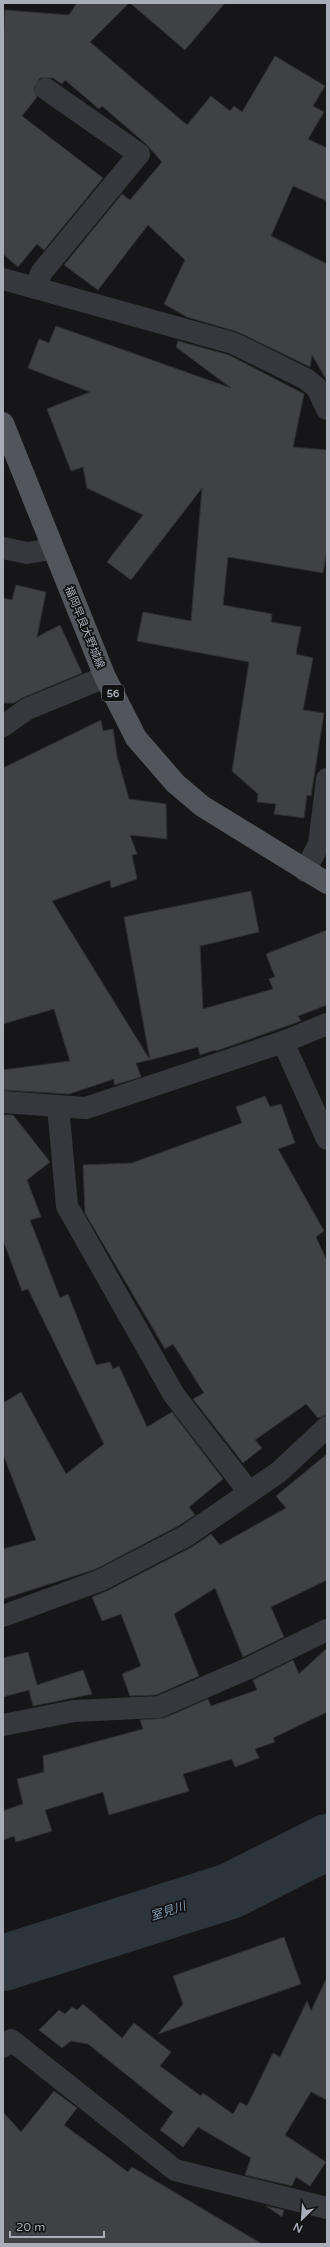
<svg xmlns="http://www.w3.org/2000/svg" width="330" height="2247" font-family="'Varela Round','Noto Sans JP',sans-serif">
	<rect width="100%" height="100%" fill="#161618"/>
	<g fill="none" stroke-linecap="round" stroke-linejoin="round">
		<!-- river -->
		<path stroke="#2c353c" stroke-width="56" d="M3,1963L230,1891L327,1842"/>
	</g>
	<!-- building -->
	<g fill="#404145" stroke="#303034">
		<path d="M77,3H129L90,42L187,125L211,96L230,111L234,106L242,112L275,56L325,86L313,106L324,112L308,139L327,148V201L293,186L271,236L327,264V381L312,355L310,367L238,332L187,317L164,304L185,260L148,225L98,290L64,265L122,194L130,200L162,162L146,144L102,106L99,109L65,80L62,84L53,78H40L34,88L37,97L22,116L103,178L44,250L37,244L18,267L3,254V42L5,10L69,15Z"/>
		<path d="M130,3H225L185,50Z"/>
		<path d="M56,326L231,388L176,347L178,341L229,355L304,394L293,447L327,450V549L323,573L228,557L223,605L272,614L271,622L301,627L296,654L313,658L303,710L324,713L311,796L307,795L304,818L274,814L276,804L257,802L258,794L232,771L249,662L137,641L143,612L191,621L202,488L131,580L107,562L143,515L87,488L83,467L71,471L47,409L90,392L28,368L39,339L49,343Z"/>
		<path d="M16,585L46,592L37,637L60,625L82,673L22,698L14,703H3V598L12,600Z"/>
		<path d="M101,720L103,731L113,729L117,756L129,799L166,804L167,839L130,835L137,854L132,855L137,879L111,888L110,880L52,901L150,1060L136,1063L141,1077L114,1085V1079L69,1094L3,1090V1070L70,1061L54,1009L3,1024V768Z"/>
		<path d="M251,891L259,932L200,946L203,1009L273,989L269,979L275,977L266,954L327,930V1005L298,1016L301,1021L216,1051L215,1050L200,1055L198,1047L150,1060L124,917Z"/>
		<path d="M265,1096L270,1107L281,1104L295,1143L278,1149L324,1231L316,1237L327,1261V1415L318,1418L306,1404L255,1440L262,1448L243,1463L193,1399L204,1393L173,1344L165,1349L85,1213L83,1165L132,1163L242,1123L236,1107Z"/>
		<path d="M3,1115H13L50,1162L27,1180L41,1217L30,1220L60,1298L68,1294L96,1365L110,1362L113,1369L119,1366L147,1427L172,1412L223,1479L189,1507L195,1515L180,1525L96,1569L3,1599V1549L36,1540L3,1454V1403L21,1392L66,1474L104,1444L28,1289L22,1291L3,1240Z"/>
		<path d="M327,1454V1580L271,1607L284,1637L243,1657L215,1588L174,1614L199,1676L156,1695L130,1696L122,1674L141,1666L121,1614L102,1621L92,1597L107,1591L192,1547L211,1534L220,1545L286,1508L276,1496Z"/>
		<path d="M327,1648V1712L273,1738L275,1742L255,1749L259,1758L235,1767L232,1759L183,1774L189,1791L109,1815L103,1792L45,1810L52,1831L16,1842L14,1836L3,1840V1811L23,1804L17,1779L44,1772L43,1756L143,1729L140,1720L164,1718L208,1699L211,1706L257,1690L253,1680L293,1660L299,1674Z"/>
		<path d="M28,1652L37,1685L83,1670L92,1694L33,1706L29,1690L3,1697V1658Z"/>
		<path d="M284,1937L301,1984L158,2034L183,2004L173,1976Z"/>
		<path d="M327,1977V2100L311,2092L285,2135L326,2162L310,2186L296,2177L292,2186L245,2175L251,2158L198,2127L183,2147L160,2130L173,2112L88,2044L71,2041L62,2048L39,2030L59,2010L65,2014L72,2007L77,2010L83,2004L122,2038L134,2023L171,2052L160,2066L201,2096L203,2093L233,2114L240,2102L247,2106L273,2053L280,2057L307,2001L311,2011Z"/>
		<path d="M54,2091L77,2108L64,2125L128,2172L132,2167L262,2244H3V2112L21,2132Z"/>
		<path d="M266,2206L284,2210L282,2217Z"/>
	</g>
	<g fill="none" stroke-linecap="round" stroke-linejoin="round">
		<!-- minor -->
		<g stroke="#37383d" stroke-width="22">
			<path d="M3,279L233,343L306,379L317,388L327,409"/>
			<path d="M36,288L41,273L139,154L46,89"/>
			<path d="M3,548L27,553L52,549"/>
			<path d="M3,726L27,709L105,677"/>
			<path d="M305,871L319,844L327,779"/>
			<path d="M283,1042L327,1139"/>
			<path d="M3,1102L86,1108L283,1042L327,1024"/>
			<path d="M58,1106L67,1206L174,1395L249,1492"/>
			<path d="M3,1616L101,1580L186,1536L279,1472L327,1427"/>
			<path d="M3,1725L74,1711L159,1707L249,1668L327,1630"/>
			<path d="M3,2047L11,2040L175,2170L327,2208"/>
		</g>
		<!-- major -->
		<path stroke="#53555c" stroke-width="22" d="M3,423L105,677L136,738L175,783L202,806L327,883"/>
	</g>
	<g text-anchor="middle" stroke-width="3.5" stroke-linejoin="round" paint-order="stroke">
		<!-- shield labels -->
		<rect fill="#111113" stroke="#7b7e86" stroke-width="1" x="102" y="685" width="22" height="16" rx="3"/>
		<g font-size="10" font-weight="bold" fill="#a8adb8">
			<text x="113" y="697">56</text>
		</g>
		<!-- street labels -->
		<g font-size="11" fill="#a8adb8" stroke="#111113">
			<text transform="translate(85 627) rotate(68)" y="4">福岡早良大野城線</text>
		</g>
		<!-- water labels -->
		<g font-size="12" font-style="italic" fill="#7f9bb3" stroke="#111113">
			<text transform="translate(168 1911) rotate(-18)" y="4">室見川</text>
		</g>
	</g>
	<!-- border -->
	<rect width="330" height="2247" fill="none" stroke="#a8adb8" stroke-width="8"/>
	<!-- north arrow -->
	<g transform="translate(302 2219) rotate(205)" stroke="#111113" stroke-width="3" paint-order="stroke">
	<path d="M0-3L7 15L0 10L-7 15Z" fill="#a8adb8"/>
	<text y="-6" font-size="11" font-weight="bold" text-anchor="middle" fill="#a8adb8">N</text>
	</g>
	<!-- scale -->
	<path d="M10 2231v6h94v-6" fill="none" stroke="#a8adb8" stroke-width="2"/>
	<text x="16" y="2231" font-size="12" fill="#a8adb8" stroke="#111113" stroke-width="3" paint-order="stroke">20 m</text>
</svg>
